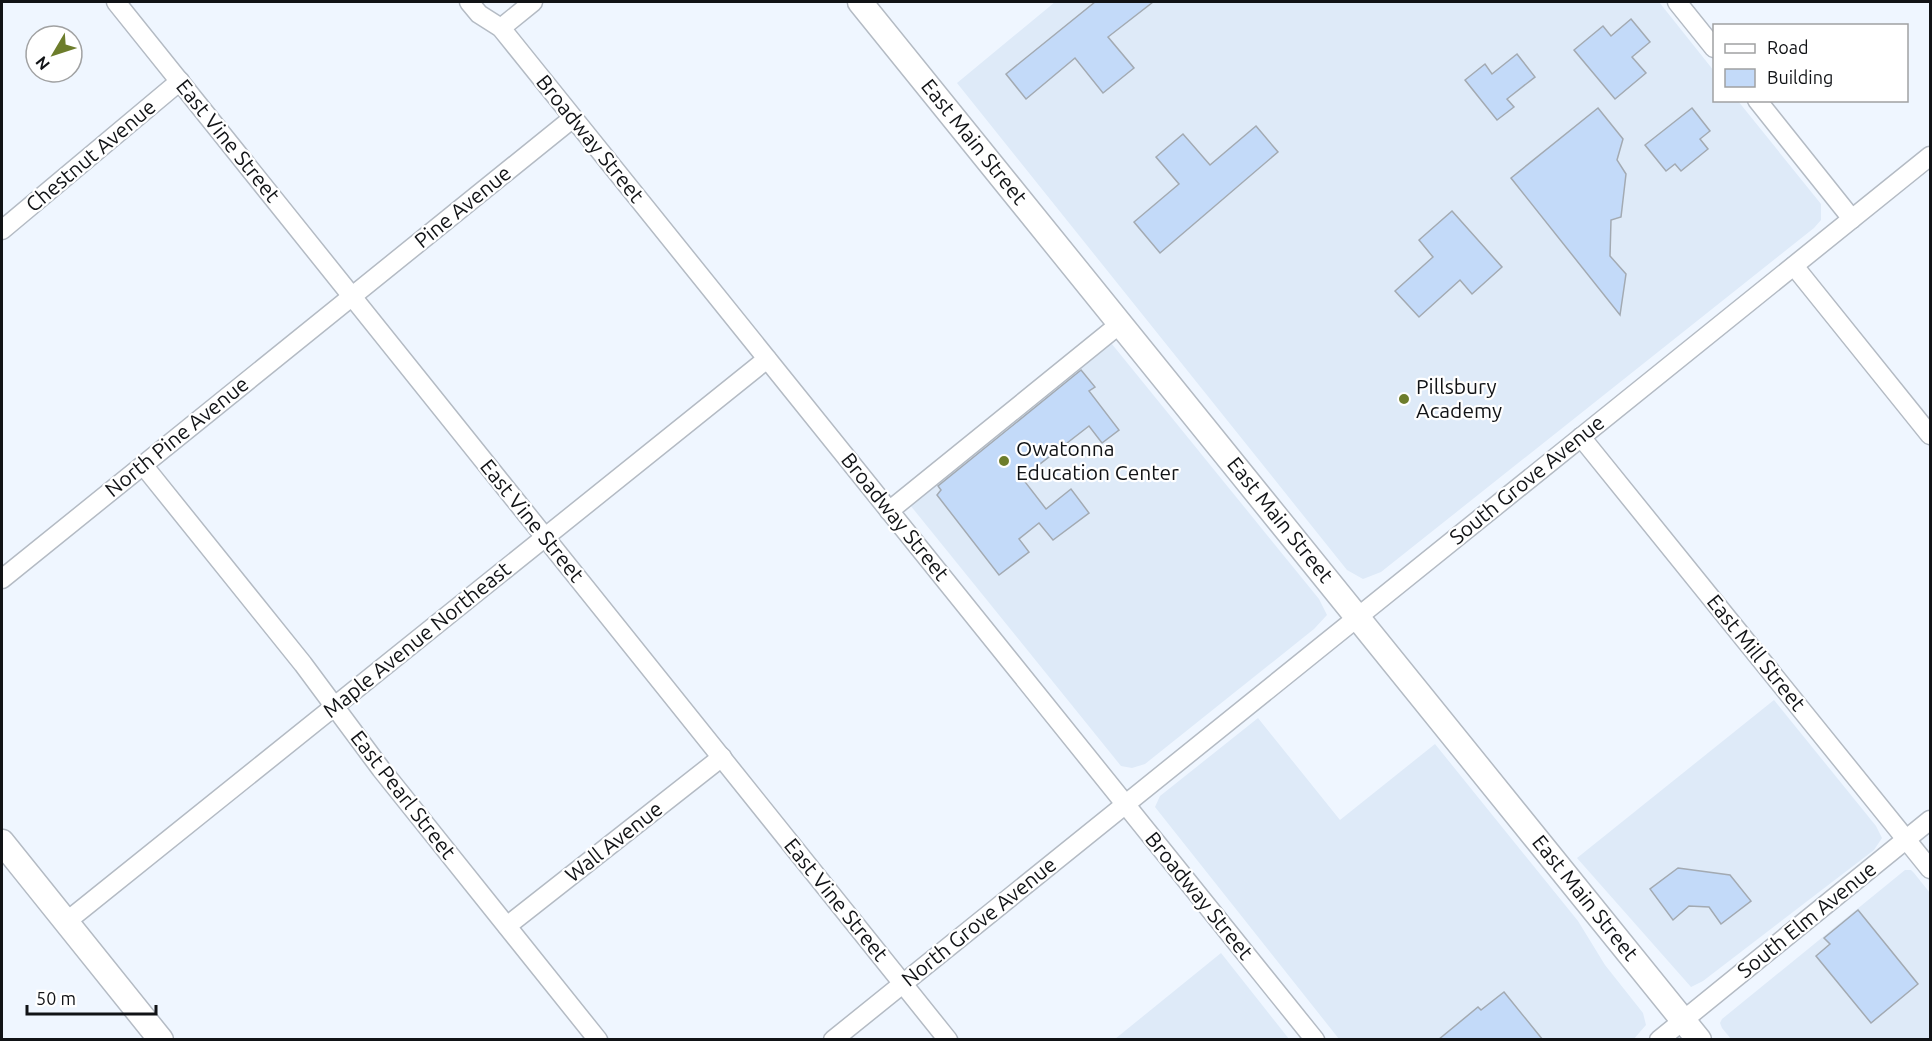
<svg xmlns="http://www.w3.org/2000/svg" width="1932" height="1041" font-family="Ubuntu,sans-serif">
	<rect width="100%" height="100%" fill="#eff6ff"/>
	<!-- built -->
	<g fill="#deeaf8">
		<path d="M1055,2H1659L1714,71V100L1738,101L1821,204V220L1814,228L1381,572L1363,579L1347,570L957,83Z"/>
		<path d="M1107,338L1319,599L1327,615L1314,629L1145,764L1132,768L1121,766L906,500Z"/>
		<path d="M1774,700L1876,826L1882,838L1874,850L1703,981L1691,987L1577,858Z"/>
		<path d="M1258,718L1340,820L1435,744L1578,921L1605,965L1643,1013L1646,1025L1633,1040L1339,1039L1155,807L1160,796Z"/>
		<path d="M1905,870H1911L1914,873L1930,893V1039H1731L1722,1028L1720,1023L1722,1019Z"/>
		<path d="M1221,953L1289,1039H1115Z"/>
	</g>
	<!-- building -->
	<g fill="#c3daf9" stroke="#a3aab2" stroke-width="1.5">
		<path d="M1095,2H1153L1108,37L1134,68L1103,93L1075,58L1026,99L1006,74Z"/>
		<path d="M1631,19L1650,42L1632,57L1646,73L1615,99L1574,50L1603,26L1611,36Z"/>
		<path d="M1517,54L1535,77L1507,99L1514,107L1497,120L1465,80L1485,64L1492,74Z"/>
		<path d="M1598,108L1623,139L1617,160L1626,174L1621,217L1611,220L1610,256L1626,274L1620,315L1511,178Z"/>
		<path d="M1692,108L1710,131L1700,139L1708,149L1681,171L1675,164L1666,171L1645,145Z"/>
		<path d="M1256,126L1278,152L1160,253L1134,222L1179,184L1156,157L1183,134L1210,165Z"/>
		<path d="M1452,211L1502,267L1472,294L1460,280L1419,317L1395,291L1433,257L1419,240Z"/>
		<path d="M1081,370L1095,387L1089,391L1119,430L1102,443L1089,426L1022,478L1046,509L1071,489L1089,513L1053,540L1039,523L1019,539L1029,552L999,575L937,495L941,490L938,486Z"/>
		<path d="M1678,868L1730,875L1751,901L1721,924L1709,907L1689,906L1673,920L1650,889Z"/>
		<path d="M1858,910L1918,984L1871,1023L1816,956L1830,944L1824,938Z"/>
		<path d="M1504,992L1543,1040H1438L1478,1007L1481,1010Z"/>
	</g>
	<g fill="none" stroke-linecap="round" stroke-linejoin="round">
		<defs>
			<g id="minor">
				<path d="M116,2L948,1040"/>
				<path d="M469,2L479,14L501,28L1315,1040"/>
				<path d="M1677,2L1714,48"/>
				<path d="M501,28L533,2"/>
				<path d="M1757,100L1852,219"/>
				<path d="M2,230L180,81"/>
				<path d="M1794,266L1930,435"/>
				<path d="M1581,437L1930,869"/>
				<path d="M143,465L303,664L381,769L598,1040"/>
				<path d="M889,511L1121,323"/>
				<path d="M2,579L573,118"/>
				<path d="M66,922L767,359"/>
				<path d="M507,926L722,757"/>
				<path d="M833,1040L1930,156"/>
				<path d="M1659,1040L1930,820"/>
			</g>
			<g id="major">
				<path d="M860,2L1699,1040"/>
				<path d="M2,842L161,1040"/>
			</g>
		</defs>
		<!-- minor casing -->
		<use href="#minor" stroke="#b4bbc4" stroke-width="21"/>
		<!-- major casing -->
		<use href="#major" stroke="#b4bbc4" stroke-width="27"/>
		<!-- minor -->
		<use href="#minor" stroke="#fff" stroke-width="18"/>
		<!-- major -->
		<use href="#major" stroke="#fff" stroke-width="24"/>
	</g>
	<!-- markers -->
	<g fill="#6d7d2c" stroke="#fff" stroke-width="2">
		<circle cx="1404" cy="399" r="6"/>
		<circle cx="1004" cy="461" r="6"/>
	</g>
	<g text-anchor="middle" stroke-width="4.5" stroke-linejoin="round" paint-order="stroke">
		<!-- street labels -->
		<g font-size="21" fill="#111316" stroke="#fff">
			<text transform="translate(590 139) rotate(51)" y="7">Broadway Street</text>
			<text transform="translate(228 141) rotate(51)" y="7">East Vine Street</text>
			<text transform="translate(974 142) rotate(51)" y="7">East Main Street</text>
			<text transform="translate(91 156) rotate(-40)" y="7">Chestnut Avenue</text>
			<text transform="translate(463 207) rotate(-39)" y="7">Pine Avenue</text>
			<text transform="translate(177 437) rotate(-39)" y="7">North Pine Avenue</text>
			<text transform="translate(1527 480) rotate(-39)" y="7">South Grove Avenue</text>
			<text transform="translate(895 517) rotate(51)" y="7">Broadway Street</text>
			<text transform="translate(1280 520) rotate(51)" y="7">East Main Street</text>
			<text transform="translate(532 521) rotate(51)" y="7">East Vine Street</text>
			<text transform="translate(417 640) rotate(-39)" y="7">Maple Avenue Northeast</text>
			<text transform="translate(1756 653) rotate(51)" y="7">East Mill Street</text>
			<text transform="translate(403 795) rotate(52)" y="7">East Pearl Street</text>
			<text transform="translate(614 842) rotate(-38)" y="7">Wall Avenue</text>
			<text transform="translate(1199 896) rotate(51)" y="7">Broadway Street</text>
			<text transform="translate(1585 898) rotate(51)" y="7">East Main Street</text>
			<text transform="translate(836 900) rotate(51)" y="7">East Vine Street</text>
			<text transform="translate(1807 920) rotate(-39)" y="7">South Elm Avenue</text>
			<text transform="translate(979 922) rotate(-39)" y="7">North Grove Avenue</text>
		</g>
		<!-- poi labels -->
		<g font-size="21" fill="#111316" stroke="#fff" text-anchor="start">
			<text x="1416" y="394">Pillsbury<tspan x="1416" dy="24">Academy</tspan></text>
			<text x="1016" y="456">Owatonna<tspan x="1016" dy="24">Education Center</tspan></text>
		</g>
	</g>
	<!-- border -->
	<rect width="1932" height="1041" fill="none" stroke="#111316" stroke-width="6"/>
	<!-- legend -->
	<rect x="1713" y="24" width="195" height="78" fill="#ffffff" stroke="#a0a1a2" stroke-width="1.5"/>
	<rect x="1725" y="44" width="30" height="9" fill="#ffffff" stroke="#a0a1a2" stroke-width="1.5"/>
	<text x="1767" y="54" font-size="18" fill="#111316">Road</text>
	<rect x="1725" y="69" width="30" height="18" fill="#c3daf9" stroke="#a0a1a2" stroke-width="1.5"/>
	<text x="1767" y="84" font-size="18" fill="#111316">Building</text>
	<!-- north arrow -->
	<g transform="translate(54 54) rotate(231)"><circle r="28" fill="#ffffff" stroke="#a0a1a2" stroke-width="1.5"/>
	<path d="M0-4.5L10 22L0 15L-10 22Z" fill="#6d7d2c"/>
	<text y="-9" font-size="16" font-weight="bold" text-anchor="middle" fill="#111316">N</text>
	</g>
	<!-- scale -->
	<path d="M27 1005v9h129v-9" fill="none" stroke="#111316" stroke-width="3"/>
	<text x="36" y="1005" font-size="18" fill="#111316" stroke="#ffffff" stroke-width="4.5" paint-order="stroke">50 m</text>
</svg>
